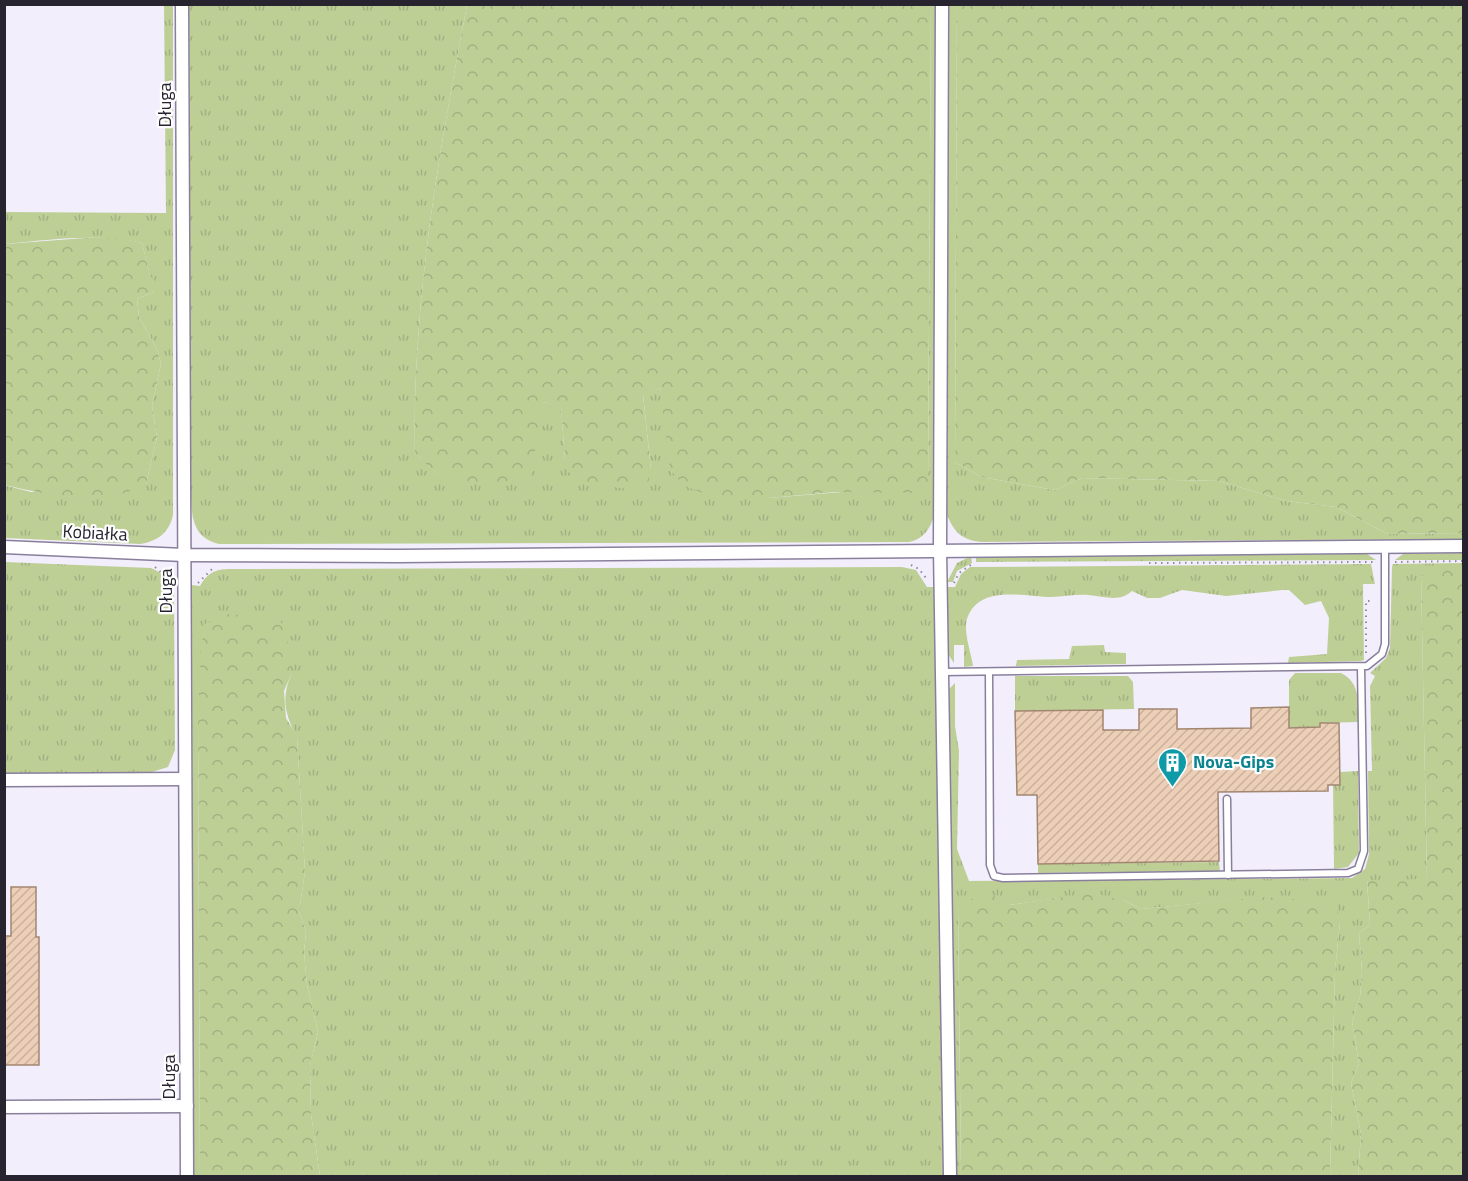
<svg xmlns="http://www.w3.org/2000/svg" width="1468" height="1181" font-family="'Titillium Web',sans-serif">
	<defs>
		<pattern id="grass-tufts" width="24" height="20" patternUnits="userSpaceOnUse" patternTransform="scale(1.5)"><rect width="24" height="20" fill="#becf96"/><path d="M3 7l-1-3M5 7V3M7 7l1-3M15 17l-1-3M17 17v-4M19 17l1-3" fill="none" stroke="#a3b182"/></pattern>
		<pattern id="forest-crowns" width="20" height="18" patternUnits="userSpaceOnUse" patternTransform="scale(1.5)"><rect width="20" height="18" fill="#becf96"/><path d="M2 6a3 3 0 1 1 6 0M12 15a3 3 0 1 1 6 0" fill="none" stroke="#a3b182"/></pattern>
		<pattern id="building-hatch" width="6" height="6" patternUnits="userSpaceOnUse" patternTransform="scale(1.5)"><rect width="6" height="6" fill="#eccfb6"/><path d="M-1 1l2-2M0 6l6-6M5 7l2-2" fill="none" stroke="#cab19d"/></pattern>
	</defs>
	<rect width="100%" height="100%" fill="#f2eefc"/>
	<!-- grass -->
	<g fill="url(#grass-tufts)">
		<path d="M957,4L955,462L981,477L1055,490L1082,478L1219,481L1286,501L1336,507L1388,534L1463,533L1464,539L981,542C962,540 954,532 947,515L948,5Z"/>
		<path d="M164,5H173V515C169,533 158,541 140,544L5,538L4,485L31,492L146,484L157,437L152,405L161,364L157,349L139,317L137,299L154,292L142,243C97,233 50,240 5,244V212L166,213Z"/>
		<path d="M189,5H467C439,152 412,303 415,453L437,473L476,482L543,402L561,405L565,460L651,470L643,394L660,388L665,412L768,498L928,485L931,5H937L935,511C932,526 925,539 909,542L219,544C195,538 192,521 191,499Z"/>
		<path d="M1463,553V560H1395L1403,554Z"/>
		<path d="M1367,554L1376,560L976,562V556Z"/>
		<path d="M971,556L972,563L957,571L953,582H947L957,563Z"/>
		<path d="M5,562L151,568L163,574L174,593L175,750L168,767L152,772V775L5,776Z"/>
		<path d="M1463,563V567H1427L1421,577L1427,880L1367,881L1370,925L1359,933L1362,971L1360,997L1352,1021L1359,1064L1351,1083L1361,1134L1358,1176H1330L1335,971L1340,922L1236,900L1141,909L1123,900L1060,898L1009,905H958L961,1176H955L949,689L955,683V726L959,751L957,849L969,881L1352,878L1365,869L1369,854L1368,771H1372L1370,686L1375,676L1370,673L1386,658L1390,648L1392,567L1393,564Z"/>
		<path d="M1371,564L1375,584H1363L1364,660L1361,661L1288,663L1289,657L1327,654L1329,618L1321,601L1305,605L1289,590H1283L1226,596L1182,590L1160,598H1147L1132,591C1119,603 1104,596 1088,595C1076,594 1064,597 1051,597C1025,597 982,584 968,616C962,630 971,651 973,666L964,667V645H954V663L948,654L946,587H955L961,574L970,567Z"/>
		<path d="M902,567L916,570L927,587H935L943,1176H320L311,1114L310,1066L318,1032L307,985L304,952L306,932L299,911L305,872L297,737C285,715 281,698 291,675L198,714L200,1176H193L192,585L200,586C208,572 216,569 231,569Z"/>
		<path d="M1104,645L1105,652L1126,653V664L1016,666L1017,660L1069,659L1072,646Z"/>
		<path d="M1295,673H1341C1361,683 1358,703 1358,722L1321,723L1320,727L1289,728V680Z"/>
		<path d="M1015,676H1128L1133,682L1134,709L1015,711Z"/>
		<path d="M1358,771L1359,853L1348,867L1334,869L1333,785H1340V772Z"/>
		<path d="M1219,862L1220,871L1038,873V864Z"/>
	</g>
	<!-- forest -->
	<g fill="url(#forest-crowns)">
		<path d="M467,5H931L928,485L922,493L836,492L768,498L710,496L683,485L670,469L660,388L643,395L651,470L648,484L629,489L573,482L565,460L561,406L543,402L531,476C506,484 460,486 437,473C429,468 422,459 415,453C412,303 439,152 467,5Z"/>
		<path d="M957,5H1463V533L1388,534L1336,507L1286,501L1219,481L1082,478L1055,490L981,477L955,462Z"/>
		<path d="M85,238H120L142,243L150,275L156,284L154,292L137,299L139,317L157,349L161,364L152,405L157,437L146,484C138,487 129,493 120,494C84,501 40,494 5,485V244Z"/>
		<path d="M1426,567H1463V1176H1358L1361,1134L1351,1083L1359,1064L1352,1021L1360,997L1362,971L1359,933L1370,925L1367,880L1427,879L1421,577Z"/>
		<path d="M227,614L278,618L287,631L291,675L284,691L286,718L297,736L305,872L299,911L306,932L304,952L307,985L318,1032L310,1066L311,1114L320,1176H200L198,714L201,650L205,624Z"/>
		<path d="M989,893L1009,905L1091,893L1123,900L1141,909L1262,897L1336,902L1340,922L1335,971L1330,1176H961L958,904Z"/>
	</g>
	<!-- building -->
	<g fill="url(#building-hatch)" stroke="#a28770" stroke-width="1.5">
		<path d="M1289,707V728L1320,727V723H1339L1340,785H1328V791L1218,792L1219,861L1038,864L1037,795H1017L1015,711L1103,710V730H1139V709H1177V729L1251,728V708Z"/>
		<path d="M11,887H36V937H39V1065H4V936H11Z"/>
	</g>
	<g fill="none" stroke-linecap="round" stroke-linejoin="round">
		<defs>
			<g id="lane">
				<path d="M942,672L1367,666L1382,654L1385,644V547"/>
				<path d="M989,672L990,865L994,876L1003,878L1348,873L1358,869L1364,851L1361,667"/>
				<path d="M1227,799L1228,875"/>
			</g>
			<g id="street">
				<path d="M182,4L187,1176"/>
				<path d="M942,4L940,549L950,1176"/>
				<path d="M4,547L184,555L398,556L1464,546"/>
				<path d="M4,780L185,779"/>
				<path d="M4,1107L187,1106"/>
			</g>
		</defs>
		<!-- lane casing -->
		<use href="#lane" stroke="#897f9d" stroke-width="9"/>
		<!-- street casing -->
		<use href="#street" stroke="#897f9d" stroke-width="15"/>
		<!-- path -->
		<g stroke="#8f8b99" stroke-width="2" stroke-dasharray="1.5 4.5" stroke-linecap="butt">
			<path d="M1395,562L1464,561"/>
			<path d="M1149,563L1374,562"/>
			<path d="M911,565L919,569L926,578"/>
			<path d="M155,567L173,583"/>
			<path d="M198,583L212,569"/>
			<path d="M954,583L959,573L972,564"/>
			<path d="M1366,653V601H1374"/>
		</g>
		<!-- lane -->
		<use href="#lane" stroke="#fff" stroke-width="6"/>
		<!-- street -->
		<use href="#street" stroke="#fff" stroke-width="12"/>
	</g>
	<!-- icons -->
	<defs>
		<symbol id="building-pin" viewBox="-11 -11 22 30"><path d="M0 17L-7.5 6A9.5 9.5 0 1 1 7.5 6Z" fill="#0f9aa8" stroke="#fefefe"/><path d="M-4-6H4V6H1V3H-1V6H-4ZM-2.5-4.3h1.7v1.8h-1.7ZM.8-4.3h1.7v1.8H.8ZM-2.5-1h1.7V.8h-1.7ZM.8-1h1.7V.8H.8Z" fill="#fff"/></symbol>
	</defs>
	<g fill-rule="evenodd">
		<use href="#building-pin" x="1156" y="746" width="33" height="45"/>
	</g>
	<g text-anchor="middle" stroke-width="4.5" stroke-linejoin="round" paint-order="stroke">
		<!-- street labels -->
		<g font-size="18" fill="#27232f" stroke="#fefefe">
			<text transform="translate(165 105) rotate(-90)" y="6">Długa</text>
			<text transform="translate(95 533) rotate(3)" y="6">Kobiałka</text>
			<text transform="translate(166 591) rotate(-90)" y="6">Długa</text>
			<text transform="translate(169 1077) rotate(-90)" y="6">Długa</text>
		</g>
		<!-- culture labels -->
		<g font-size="18" font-weight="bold" fill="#0d838f" stroke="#fefefe" text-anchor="start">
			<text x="1193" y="768">Nova-Gips</text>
		</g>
	</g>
	<!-- border -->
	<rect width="1468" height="1181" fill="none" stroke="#27232f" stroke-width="12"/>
</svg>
